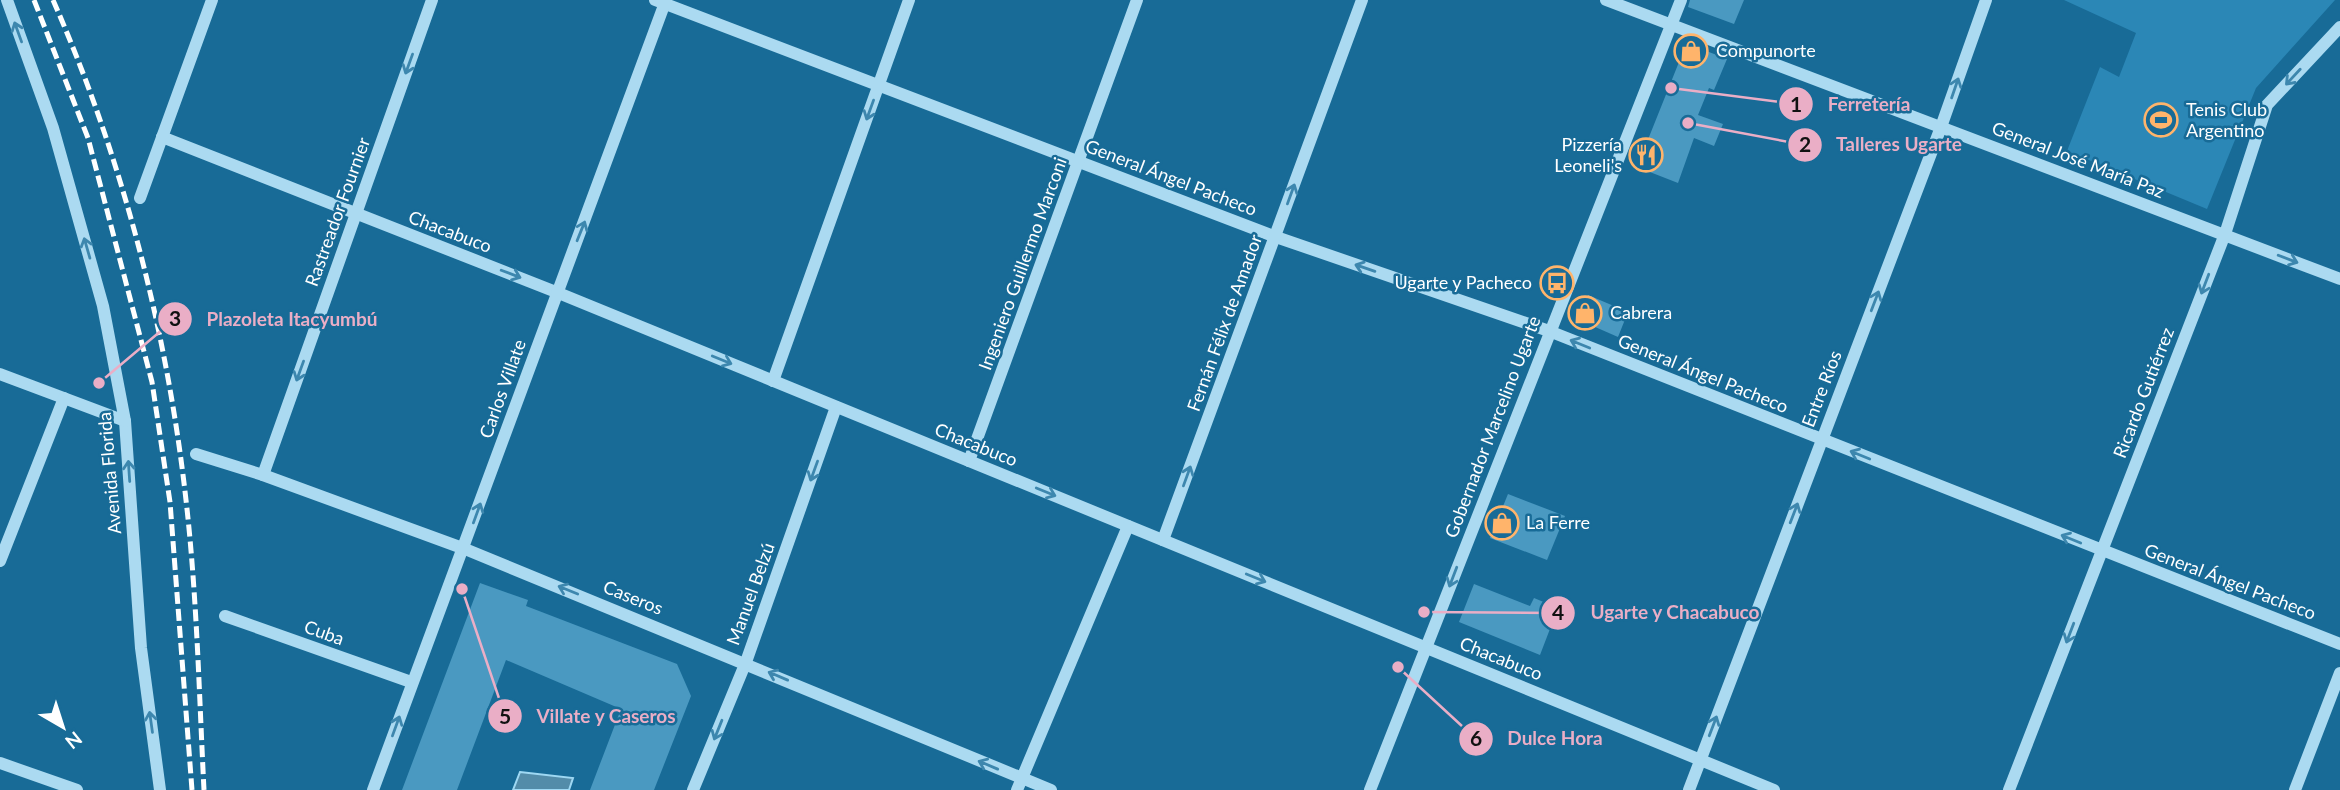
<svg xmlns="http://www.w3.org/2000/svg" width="2340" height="790" font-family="Lato,sans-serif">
	<rect width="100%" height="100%" fill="#186b97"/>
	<!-- green -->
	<path fill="#2b87b6" d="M2064,0H2335L2256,88L2207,209L2067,151L2100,67L2119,77L2136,33Z"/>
	<!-- water -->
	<path fill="#538ca9" stroke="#9ed8f3" stroke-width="2" d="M520,772L573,778L569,790H513Z"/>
	<!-- building -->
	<g fill="#4a99c1">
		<path d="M1690,0H1744L1734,24L1688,7Z"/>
		<path d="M1691,45L1727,59L1714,90L1709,88L1698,115L1723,124L1714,146L1694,138L1678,183L1637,167L1685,47Z"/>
		<path d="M1588,295L1628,312L1618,337L1586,323L1580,314Z"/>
		<path d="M1508,494L1565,516L1547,560L1490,538Z"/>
		<path d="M480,583L528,600L526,606L677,664L691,696L654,790H590L621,709L506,660L457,790H402Z"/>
		<path d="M1474,584L1530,606L1534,598L1558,608L1540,655L1459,622Z"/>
	</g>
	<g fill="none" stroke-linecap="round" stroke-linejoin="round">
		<!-- minor -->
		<g stroke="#abdaf1" stroke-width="12">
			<path d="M7,0L53,128L103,306L125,421L141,648L160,790"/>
			<path d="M655,0L1276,237L1549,331L2340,644"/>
			<path d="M1606,0L2340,279"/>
			<path d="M162,137L556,292L1774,790"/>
			<path d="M140,198L212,0"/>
			<path d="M0,374L125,421"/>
			<path d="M773,381L909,0"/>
			<path d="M196,454L263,475L465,549L1051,790"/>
			<path d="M969,461L1137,0"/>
			<path d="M263,475L432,0"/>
			<path d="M1163,540L1362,0"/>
			<path d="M0,561L64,398"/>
			<path d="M225,616L411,682"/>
			<path d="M0,763L77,790"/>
			<path d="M373,790L666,0"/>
			<path d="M693,790L746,662L836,407"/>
			<path d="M1017,790L1128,526"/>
			<path d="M1370,790L1681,0"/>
			<path d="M1689,790L1941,127L1986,0"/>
			<path d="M2009,790L2225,234L2267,105L2340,27"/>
			<path d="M2295,790L2340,673"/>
		</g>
		<!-- rail -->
		<g stroke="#fff" stroke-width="5" stroke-dasharray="12 5" stroke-linecap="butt">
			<path d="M34,0L88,138L152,382L170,502L192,790"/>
			<path d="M53,0C122,157 167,330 186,500C197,596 199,693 204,790"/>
		</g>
	</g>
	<!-- one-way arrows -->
	<defs><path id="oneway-shaft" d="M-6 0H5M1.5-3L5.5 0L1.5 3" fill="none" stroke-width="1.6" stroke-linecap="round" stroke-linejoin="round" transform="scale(1.75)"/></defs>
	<g stroke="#3d87ae">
		<use href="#oneway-shaft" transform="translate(18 32) rotate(-110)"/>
		<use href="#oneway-shaft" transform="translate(409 64) rotate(110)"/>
		<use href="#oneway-shaft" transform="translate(2293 77) rotate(133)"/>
		<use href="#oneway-shaft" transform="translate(1955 88) rotate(-71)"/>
		<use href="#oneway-shaft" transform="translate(870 110) rotate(110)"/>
		<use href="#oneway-shaft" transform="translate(1291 194) rotate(-70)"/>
		<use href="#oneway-shaft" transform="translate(581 231) rotate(-68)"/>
		<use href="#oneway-shaft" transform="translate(87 248) rotate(-106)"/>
		<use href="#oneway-shaft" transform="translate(2288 259) rotate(21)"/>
		<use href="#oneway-shaft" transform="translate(1365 268) rotate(-161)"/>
		<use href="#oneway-shaft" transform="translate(511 274) rotate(21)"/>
		<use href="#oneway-shaft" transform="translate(2205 284) rotate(111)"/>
		<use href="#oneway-shaft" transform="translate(1875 301) rotate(-69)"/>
		<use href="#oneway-shaft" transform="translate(1580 344) rotate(-158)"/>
		<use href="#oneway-shaft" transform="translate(722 360) rotate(22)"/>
		<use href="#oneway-shaft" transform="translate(300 371) rotate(110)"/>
		<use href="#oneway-shaft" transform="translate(1860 455) rotate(-158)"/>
		<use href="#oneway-shaft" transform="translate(129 471) rotate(-94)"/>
		<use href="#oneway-shaft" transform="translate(814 471) rotate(110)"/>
		<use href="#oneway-shaft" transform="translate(1187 476) rotate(-70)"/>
		<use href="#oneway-shaft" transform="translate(1046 492) rotate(22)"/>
		<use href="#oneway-shaft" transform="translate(477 513) rotate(-70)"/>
		<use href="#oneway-shaft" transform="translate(1794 513) rotate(-69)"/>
		<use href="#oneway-shaft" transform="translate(2071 539) rotate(-158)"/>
		<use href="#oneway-shaft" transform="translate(1453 577) rotate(111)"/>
		<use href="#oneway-shaft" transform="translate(1256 578) rotate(22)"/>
		<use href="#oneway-shaft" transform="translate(568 590) rotate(-158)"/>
		<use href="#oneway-shaft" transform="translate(2070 633) rotate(111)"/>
		<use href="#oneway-shaft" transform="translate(778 676) rotate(-157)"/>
		<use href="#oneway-shaft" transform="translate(151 722) rotate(-98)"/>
		<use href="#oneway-shaft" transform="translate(396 726) rotate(-70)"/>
		<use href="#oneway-shaft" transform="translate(1713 726) rotate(-69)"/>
		<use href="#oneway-shaft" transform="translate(718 730) rotate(112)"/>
		<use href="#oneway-shaft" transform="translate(988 765) rotate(-157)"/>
	</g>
	<!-- icons -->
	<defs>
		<symbol id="shop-ring" viewBox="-11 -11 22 22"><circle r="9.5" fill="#186b97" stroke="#ffb46b" stroke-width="1.5"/><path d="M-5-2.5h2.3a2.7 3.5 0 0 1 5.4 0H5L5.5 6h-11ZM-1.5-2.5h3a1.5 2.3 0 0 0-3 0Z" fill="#ffb46b"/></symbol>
		<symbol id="stadium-ring" viewBox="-11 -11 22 22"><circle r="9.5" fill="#186b97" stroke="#ffb46b" stroke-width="1.5"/><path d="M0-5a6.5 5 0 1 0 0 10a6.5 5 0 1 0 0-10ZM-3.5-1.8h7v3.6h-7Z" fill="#ffb46b"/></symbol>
		<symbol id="restaurant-ring" viewBox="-11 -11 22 22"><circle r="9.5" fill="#186b97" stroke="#ffb46b" stroke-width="1.5"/><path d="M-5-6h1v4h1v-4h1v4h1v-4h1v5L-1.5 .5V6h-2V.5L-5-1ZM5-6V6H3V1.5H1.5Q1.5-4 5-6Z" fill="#ffb46b"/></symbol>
		<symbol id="bus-ring" viewBox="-11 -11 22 22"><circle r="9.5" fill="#186b97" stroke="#ffb46b" stroke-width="1.5"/><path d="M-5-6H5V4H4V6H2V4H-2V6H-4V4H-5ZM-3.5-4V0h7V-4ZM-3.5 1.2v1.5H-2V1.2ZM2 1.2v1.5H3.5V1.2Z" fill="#ffb46b"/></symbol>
	</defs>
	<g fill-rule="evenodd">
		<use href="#shop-ring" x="1672" y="32" width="38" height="38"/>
		<use href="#stadium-ring" x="2142" y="101" width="38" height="38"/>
		<use href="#restaurant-ring" x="1627" y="136" width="38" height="38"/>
		<use href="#bus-ring" x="1538" y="264" width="38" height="38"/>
		<use href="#shop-ring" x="1566" y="294" width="38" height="38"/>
		<use href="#shop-ring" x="1483" y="504" width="38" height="38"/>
	</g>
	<g text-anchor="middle" stroke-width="5" stroke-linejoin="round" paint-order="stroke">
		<!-- poi labels -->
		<g font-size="18" fill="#fff" stroke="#186b97" text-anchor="start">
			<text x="1716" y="57">Compunorte</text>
			<text x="2186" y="116">Tenis Club<tspan x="2186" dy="21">Argentino</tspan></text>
			<text x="1622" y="151" text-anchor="end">Pizzería<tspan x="1622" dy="21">Leoneli's</tspan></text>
			<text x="1532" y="289" text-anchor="end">Ugarte y Pacheco</text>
			<text x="1610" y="319">Cabrera</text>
			<text x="1526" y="529">La Ferre</text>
		</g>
		<!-- street labels -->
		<g font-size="18" fill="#fff" stroke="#186b97">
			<text transform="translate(2078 160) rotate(21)" y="6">General José María Paz</text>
			<text transform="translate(1171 178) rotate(21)" y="6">General Ángel Pacheco</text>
			<text transform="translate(338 212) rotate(-70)" y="6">Rastreador Fournier</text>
			<text transform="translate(450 232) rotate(21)" y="6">Chacabuco</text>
			<text transform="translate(1023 264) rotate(-70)" y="6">Ingeniero Guillermo Marconi</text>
			<text transform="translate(1225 323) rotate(-70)" y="6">Fernán Félix de Amador</text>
			<text transform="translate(1703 374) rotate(22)" y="6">General Ángel Pacheco</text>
			<text transform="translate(503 389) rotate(-70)" y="6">Carlos Villate</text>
			<text transform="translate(1822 389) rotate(-69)" y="6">Entre Ríos</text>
			<text transform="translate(2144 393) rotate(-69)" y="6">Ricardo Gutiérrez</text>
			<text transform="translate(1493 427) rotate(-69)" y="6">Gobernador Marcelino Ugarte</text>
			<text transform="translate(976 445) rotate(22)" y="6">Chacabuco</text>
			<text transform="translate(110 473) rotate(-95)" y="6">Avenida Florida</text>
			<text transform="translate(2230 582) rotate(21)" y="6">General Ángel Pacheco</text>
			<text transform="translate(751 594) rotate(-70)" y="6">Manuel Belzú</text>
			<text transform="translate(633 598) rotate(22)" y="6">Caseros</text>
			<text transform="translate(324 633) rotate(20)" y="6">Cuba</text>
			<text transform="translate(1501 659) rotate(22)" y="6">Chacabuco</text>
		</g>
	</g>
	<!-- callouts -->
	<path fill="none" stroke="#eaaec6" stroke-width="2.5" d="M1671 88L1796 104M1688 123L1805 145M99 383L175 319M1424 612L1558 613M462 589L505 716M1398 667L1476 739"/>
	<g fill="#eaaec6" stroke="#186b97" stroke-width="2.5">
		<circle cx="1671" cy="88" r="7"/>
		<circle cx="1688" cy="123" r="7"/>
		<circle cx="99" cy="383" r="7"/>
		<circle cx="1424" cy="612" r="7"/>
		<circle cx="462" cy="589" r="7"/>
		<circle cx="1398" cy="667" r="7"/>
		<circle cx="1796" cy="104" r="18"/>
		<circle cx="1805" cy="145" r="18"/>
		<circle cx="175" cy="319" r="18"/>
		<circle cx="1558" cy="613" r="18"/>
		<circle cx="505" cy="716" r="18"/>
		<circle cx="1476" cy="739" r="18"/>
	</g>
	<g font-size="21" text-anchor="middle" font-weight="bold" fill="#111">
		<text x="1796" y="112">1</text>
		<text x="1805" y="152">2</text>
		<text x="175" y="326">3</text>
		<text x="1558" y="620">4</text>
		<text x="505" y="724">5</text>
		<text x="1476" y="746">6</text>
	</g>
	<g font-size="19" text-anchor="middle" font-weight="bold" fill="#eaaec6" stroke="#186b97" stroke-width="5" stroke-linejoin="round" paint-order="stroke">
		<text x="1869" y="111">Ferretería</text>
		<text x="1899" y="151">Talleres Ugarte</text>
		<text x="292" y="326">Plazoleta Itacyumbú</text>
		<text x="1675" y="619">Ugarte y Chacabuco</text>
		<text x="606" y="723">Villate y Caseros</text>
		<text x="1555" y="745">Dulce Hora</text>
	</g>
	<!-- north arrow -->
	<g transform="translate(63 727) rotate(141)" stroke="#186b97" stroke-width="5" paint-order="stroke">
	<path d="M0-5L12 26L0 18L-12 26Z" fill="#ffffff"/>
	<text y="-10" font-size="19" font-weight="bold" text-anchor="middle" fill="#ffffff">N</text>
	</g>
</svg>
